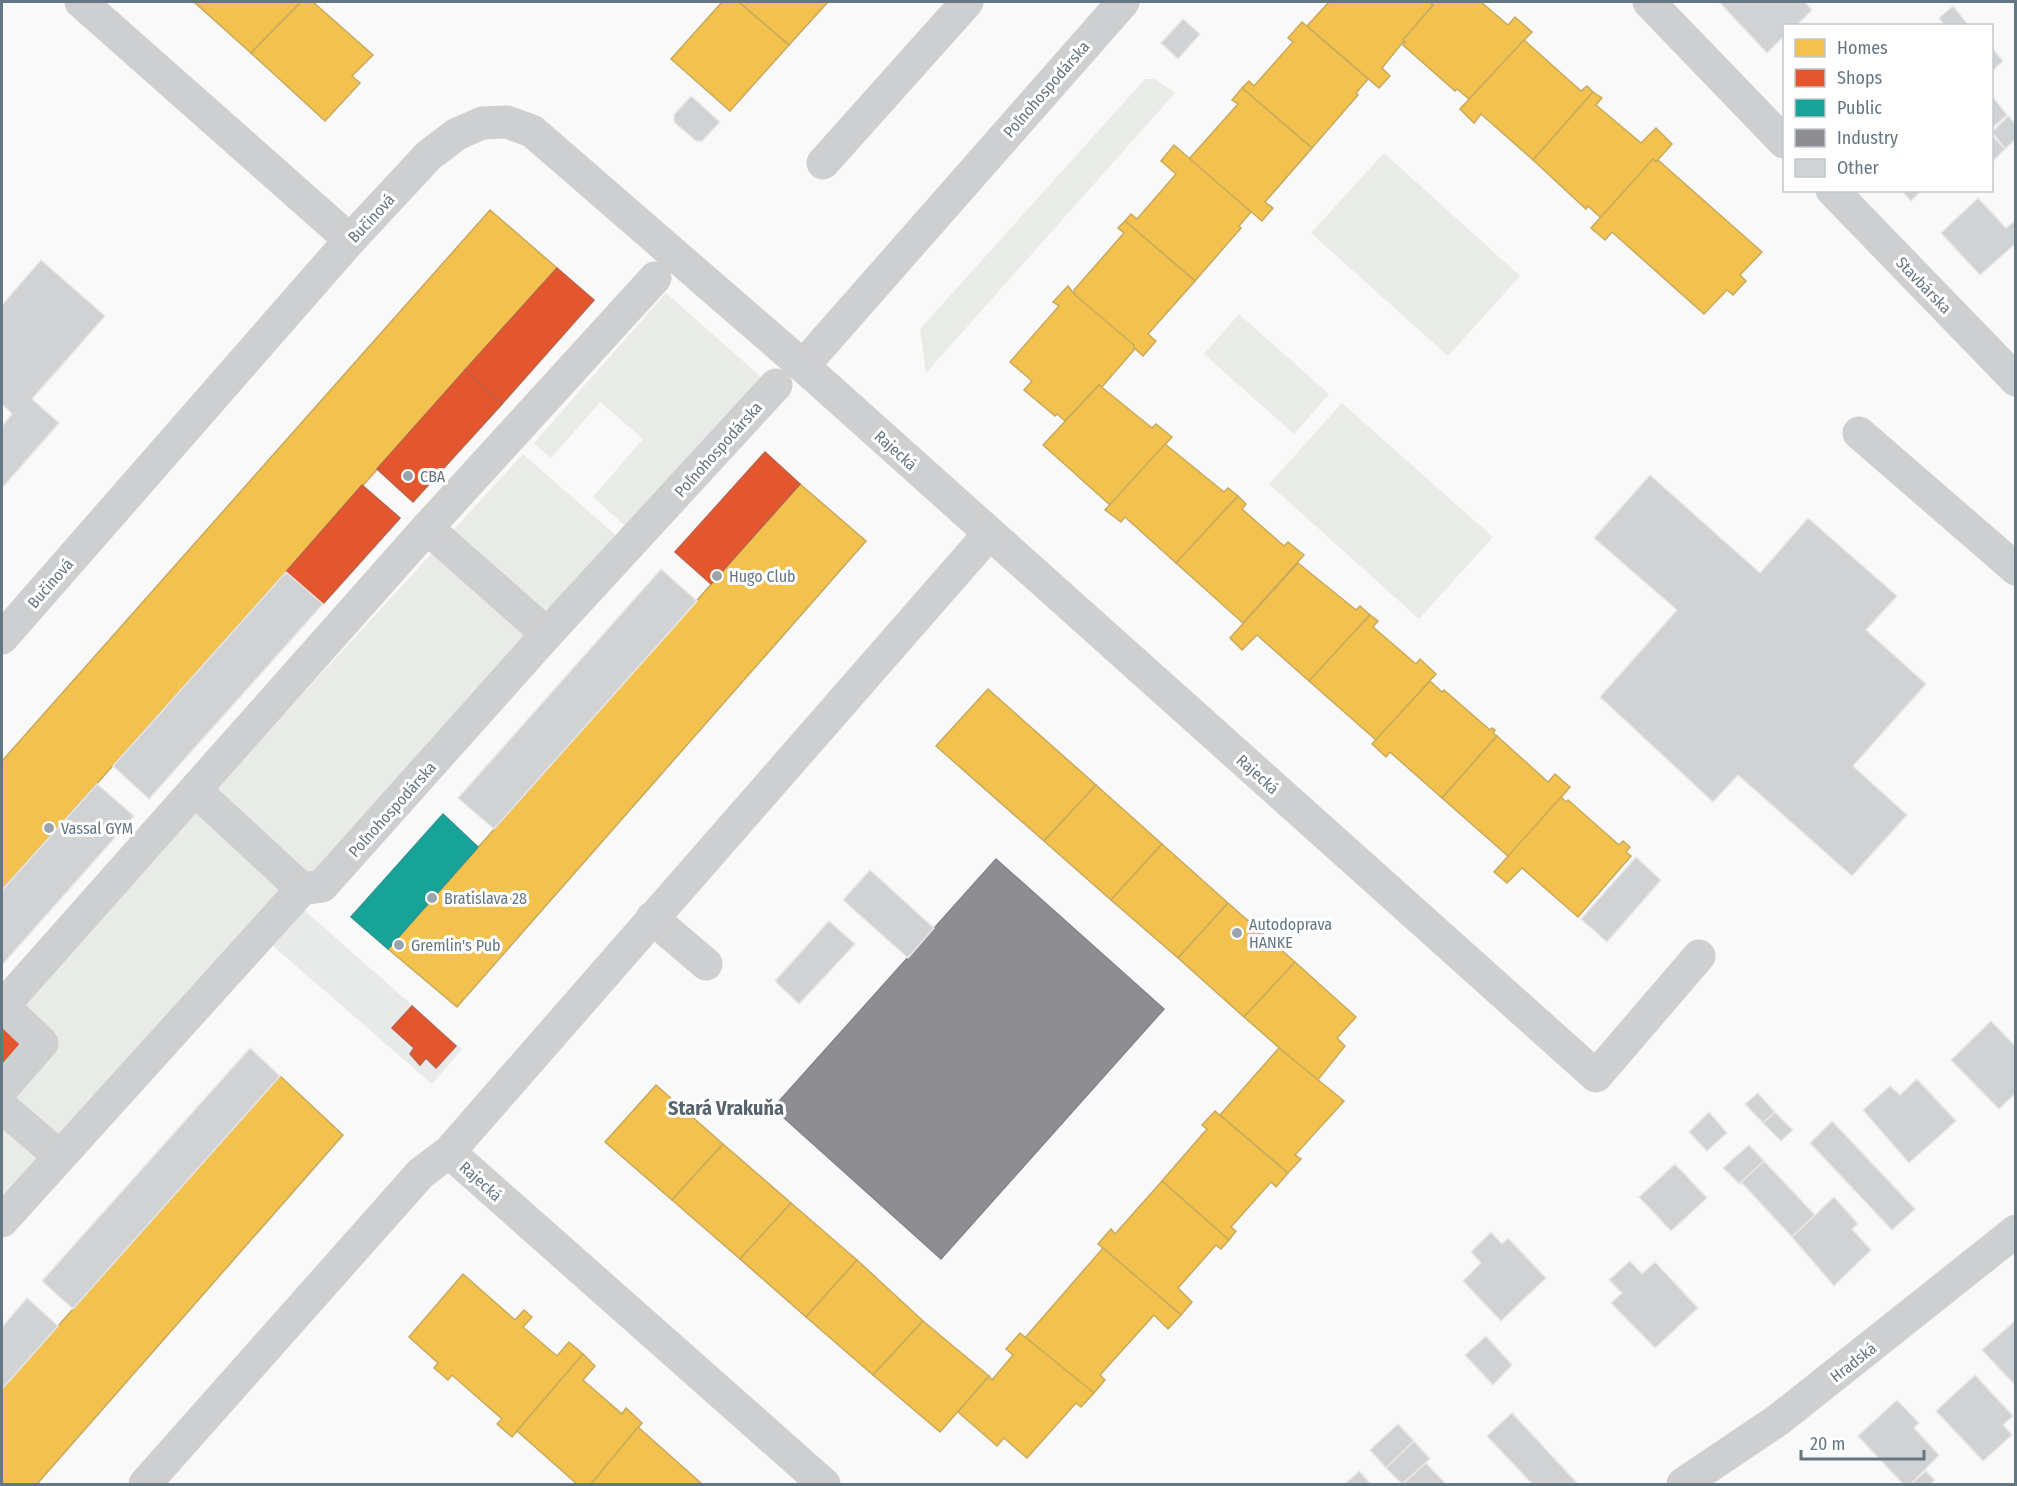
<svg xmlns="http://www.w3.org/2000/svg" width="2017" height="1486" font-family="'Fira Sans Condensed',sans-serif">
	<rect width="100%" height="100%" fill="#f9f9f9"/>
	<!-- built -->
	<path fill="#e8e9e9" d="M304,910L462,1049L432,1084L273,946Z"/>
	<!-- green -->
	<g fill="#e8ebe6">
		<path d="M1145,79H1155L1175,93L926,373L920,329Z"/>
		<path d="M1384,153L1520,276L1448,356L1311,233Z"/>
		<path d="M666,293L761,377L628,528L593,497L643,439L600,402L551,458L534,443Z"/>
		<path d="M1239,314L1329,394L1294,434L1204,354Z"/>
		<path d="M1342,403L1493,537L1419,619L1269,484Z"/>
		<path d="M523,454L619,538L2,1213V1100L58,1035L20,1002Z"/>
	</g>
	<!-- homes -->
	<g fill="#f2c14e" stroke="#c8aa5e" stroke-width="1.5">
		<path d="M194,2H301L251,53Z"/>
		<path d="M301,2H313L373,55L352,76L360,83L325,121L251,53Z"/>
		<path d="M722,2H739L789,45L730,111L671,59Z"/>
		<path d="M739,2H828L789,45Z"/>
		<path d="M1329,2H1429L1433,5L1382,68L1390,76L1379,88L1307,26Z"/>
		<path d="M1432,2H1481L1508,25L1515,17L1532,32L1469,99L1457,89L1455,91L1403,45L1405,42L1403,40L1433,5Z"/>
		<path d="M1302,22L1368,79L1356,93L1358,95L1312,148L1242,88L1249,81L1254,86L1293,42L1288,38Z"/>
		<path d="M1524,40L1581,91L1587,86L1593,92L1533,160L1481,114L1474,123L1460,109Z"/>
		<path d="M1242,88L1312,148L1265,202L1273,208L1262,221L1189,159L1238,104L1232,100Z"/>
		<path d="M1593,92L1602,98L1596,105L1641,143L1656,128L1672,144L1656,162L1653,159L1601,218L1588,206L1586,209L1533,160Z"/>
		<path d="M1174,145L1251,212L1239,226L1241,228L1195,281L1125,221L1131,214L1137,219L1176,174L1161,161Z"/>
		<path d="M1653,159L1656,162L1658,160L1762,252L1740,275L1746,281L1733,295L1727,290L1704,314L1612,232L1605,240L1591,228Z"/>
		<path d="M490,210L557,268L2,890V761Z"/>
		<path d="M1125,221L1195,281L1148,334L1156,341L1143,356L1074,294V290L1124,233L1118,228Z"/>
		<path d="M1068,286L1074,294L1134,345V350L1101,388L1099,385L1065,421L1057,414L1055,416L1024,390L1032,381L1010,362L1059,306L1053,302Z"/>
		<path d="M1099,385L1152,428L1156,424L1172,437L1110,505L1043,445Z"/>
		<path d="M1165,444L1224,492L1228,488L1238,496L1176,563L1125,517L1121,522L1105,510Z"/>
		<path d="M800,484L866,541L457,1007L388,949Z"/>
		<path d="M1238,496L1246,504L1242,509L1284,546L1288,542L1304,555L1243,623L1176,563Z"/>
		<path d="M1298,563L1356,610L1360,606L1370,615L1309,681L1257,635L1242,650L1230,638Z"/>
		<path d="M1370,615L1378,621L1373,627L1416,664L1420,659L1436,674L1376,740L1309,681Z"/>
		<path d="M1430,681L1442,692L1444,690L1490,730L1492,728L1495,730L1493,733L1497,736L1442,798L1390,752L1386,757L1372,744Z"/>
		<path d="M988,689L1096,785L1044,841L936,746Z"/>
		<path d="M1497,736L1548,782L1555,774L1570,787L1509,857L1442,798Z"/>
		<path d="M1096,785L1162,844L1111,900L1044,841Z"/>
		<path d="M1561,797L1566,802L1568,800L1619,845L1623,841L1630,847L1626,852L1631,856L1578,917L1522,868L1507,883L1494,872Z"/>
		<path d="M1162,844L1228,903L1178,958L1111,900Z"/>
		<path d="M1228,903L1295,962L1244,1017L1178,958Z"/>
		<path d="M1295,962L1356,1017L1337,1038L1345,1046L1317,1081L1244,1017Z"/>
		<path d="M1279,1048L1344,1101L1295,1155L1301,1159L1288,1173L1220,1115Z"/>
		<path d="M280,1076L343,1135L37,1484H2V1389Z"/>
		<path d="M656,1085L723,1144L672,1200L605,1142Z"/>
		<path d="M1215,1111L1288,1173L1276,1187L1271,1182L1231,1227L1236,1231L1229,1240L1162,1181L1207,1129L1202,1125Z"/>
		<path d="M723,1144L791,1203L740,1259L672,1200Z"/>
		<path d="M1162,1181L1229,1240L1221,1249L1216,1245L1178,1288L1192,1302L1181,1315L1098,1244L1111,1229L1115,1234Z"/>
		<path d="M791,1203L857,1260L806,1317L740,1259Z"/>
		<path d="M1103,1248L1181,1315L1168,1329L1154,1315L1100,1375L1105,1380L1094,1393L1025,1338Z"/>
		<path d="M857,1260L923,1321L873,1375L806,1317Z"/>
		<path d="M463,1274L515,1320L524,1310L532,1317L523,1327L557,1356L569,1342L583,1354L512,1437L497,1424L502,1419L452,1375L448,1380L434,1368L438,1363L409,1337Z"/>
		<path d="M923,1321L989,1376L940,1432L873,1375Z"/>
		<path d="M1020,1333L1094,1393L1081,1407L1076,1403L1027,1458L1004,1438L997,1446L958,1412L989,1376L992,1380L1013,1355L1006,1349Z"/>
		<path d="M583,1354L595,1366L583,1380L622,1414L626,1408L642,1423L591,1484H577L517,1431Z"/>
		<path d="M638,1427L702,1484H591Z"/>
	</g>
	<!-- shops -->
	<g fill="#e4572e" stroke="#be6048" stroke-width="1.5">
		<path d="M557,268L594,300L502,404L465,370Z"/>
		<path d="M465,370L502,404L413,502L377,469Z"/>
		<path d="M765,452L800,484L711,584L675,552Z"/>
		<path d="M362,485L400,518L323,604L286,572Z"/>
		<path d="M412,1006L456,1046L436,1068L426,1058L420,1065L410,1054L414,1048L392,1028Z"/>
		<path d="M2,1023L24,1043L2,1068Z"/>
	</g>
	<!-- public -->
	<path fill="#17a398" stroke="#2e9692" stroke-width="1.5" d="M443,814L478,847L388,949L351,917Z"/>
	<!-- industry -->
	<path fill="#8d8d92" stroke="#81868e" stroke-width="1.5" d="M996,859L1164,1009L941,1259L773,1108Z"/>
	<!-- building -->
	<g fill="#d0d2d3" stroke="#e8e8e8" stroke-width="1.5">
		<path d="M1719,2H1805L1812,10L1796,26H1784V36L1767,53Z"/>
		<path d="M1953,6L1969,26H1945L1939,18Z"/>
		<path d="M1183,19L1200,34L1178,59L1161,43Z"/>
		<path d="M1992,48L2003,61L1992,71Z"/>
		<path d="M691,96L720,122L702,141H696L674,122V115Z"/>
		<path d="M1992,96L2007,115L1992,128Z"/>
		<path d="M2008,116L2016,124V139L2005,149L1992,132Z"/>
		<path d="M1992,135L2005,149L1992,162Z"/>
		<path d="M1901,190H1922L1911,201Z"/>
		<path d="M1978,198L2006,228L2016,220V243L1980,275L1941,233Z"/>
		<path d="M41,260L105,316L32,399L59,423L2,488V426L12,414L2,404V305Z"/>
		<path d="M1650,475L1760,573L1808,518L1897,596L1866,630L1926,684L1853,766L1907,815L1852,876L1738,775L1713,802L1600,697L1677,610L1594,538Z"/>
		<path d="M661,569L697,601L494,829L458,798Z"/>
		<path d="M286,572L323,604L149,799L113,766Z"/>
		<path d="M97,784L134,816L2,965V890Z"/>
		<path d="M1636,857L1661,880L1607,942L1581,919Z"/>
		<path d="M870,870L934,928L908,958L843,900Z"/>
		<path d="M829,921L855,944L799,1004L775,981Z"/>
		<path d="M1991,1021L2016,1047V1093L1999,1109L1951,1060Z"/>
		<path d="M250,1048L280,1076L73,1309L42,1281Z"/>
		<path d="M1917,1079L1956,1121L1909,1163L1863,1110L1890,1086L1900,1095Z"/>
		<path d="M1758,1093L1775,1112L1763,1123L1745,1104Z"/>
		<path d="M1709,1112L1727,1133L1707,1151L1689,1132Z"/>
		<path d="M1775,1112L1793,1130L1781,1141L1763,1123Z"/>
		<path d="M1832,1121L1915,1209L1892,1230L1810,1143Z"/>
		<path d="M1749,1145L1764,1161L1740,1184L1723,1168Z"/>
		<path d="M1764,1161L1815,1215L1792,1237L1741,1182Z"/>
		<path d="M1675,1164L1707,1198L1671,1231L1639,1197Z"/>
		<path d="M1834,1197L1858,1224L1852,1229L1871,1250L1834,1286L1792,1237Z"/>
		<path d="M1491,1232L1502,1244L1508,1238L1546,1278L1501,1321L1463,1281L1481,1263L1471,1252Z"/>
		<path d="M1630,1261L1642,1274L1655,1262L1698,1308L1655,1348L1611,1303L1622,1293L1609,1280Z"/>
		<path d="M27,1298L58,1326L2,1389V1327Z"/>
		<path d="M2016,1320V1386L1982,1350Z"/>
		<path d="M1486,1336L1512,1365L1493,1385L1465,1355Z"/>
		<path d="M1975,1375L2013,1416L2003,1425L2012,1435L1983,1461L1936,1411Z"/>
		<path d="M1897,1400L1919,1423L1914,1428L1939,1455L1911,1484H1903L1858,1436Z"/>
		<path d="M1512,1413L1578,1484H1532L1487,1436Z"/>
		<path d="M1398,1424L1414,1441L1386,1468L1370,1450Z"/>
		<path d="M1414,1441L1430,1459L1402,1484L1386,1468Z"/>
		<path d="M1426,1463L1446,1484H1403Z"/>
		<path d="M1359,1471L1371,1484H1345Z"/>
		<path d="M1926,1471L1935,1480L1930,1484H1911Z"/>
	</g>
	<g fill="none" stroke-linecap="round" stroke-linejoin="round">
		<!-- minor -->
		<g stroke="#cecfd0" stroke-width="33">
			<path d="M81,2L350,240"/>
			<path d="M1649,2L1784,142"/>
			<path d="M823,163L967,2"/>
			<path d="M1832,190L2016,380"/>
			<path d="M803,366L1123,2"/>
			<path d="M1859,433L2016,569"/>
			<path d="M427,528L547,634"/>
			<path d="M2,638L350,240L429,155L457,134L482,123L507,122L532,131L803,366L1596,1076L1699,956"/>
			<path d="M195,790L302,889"/>
			<path d="M652,918L706,964"/>
			<path d="M2,1089L42,1043L3,1006L427,528L655,278"/>
			<path d="M2,1107L59,1156"/>
			<path d="M449,1152L824,1484"/>
			<path d="M2,1221L302,889L322,886L547,634L776,385"/>
			<path d="M145,1484L421,1173L449,1152L989,534"/>
			<path d="M1683,1484L1778,1420L2016,1231"/>
		</g>
	</g>
	<!-- markers -->
	<g fill="#99a4ac" stroke="#fff" stroke-width="2">
		<circle cx="408" cy="476" r="6"/>
		<circle cx="717" cy="576" r="6"/>
		<circle cx="49" cy="828" r="6"/>
		<circle cx="432" cy="898" r="6"/>
		<circle cx="1237" cy="933" r="6"/>
		<circle cx="399" cy="945" r="6"/>
	</g>
	<g text-anchor="middle" stroke-width="6" stroke-linejoin="round" paint-order="stroke">
		<!-- street labels -->
		<g font-size="16" fill="#657683" stroke="#fff">
			<text transform="translate(1046 89) rotate(-49)" y="6">Poľnohospodárska</text>
			<text transform="translate(371 218) rotate(-47)" y="6">Bučinová</text>
			<text transform="translate(1924 285) rotate(46)" y="6">Stavbárska</text>
			<text transform="translate(718 449) rotate(-48)" y="6">Poľnohospodárska</text>
			<text transform="translate(896 450) rotate(42)" y="6">Rajecká</text>
			<text transform="translate(50 583) rotate(-49)" y="6">Bučinová</text>
			<text transform="translate(1258 774) rotate(42)" y="6">Rajecká</text>
			<text transform="translate(392 809) rotate(-48)" y="6">Poľnohospodárska</text>
			<text transform="translate(481 1181) rotate(42)" y="6">Rajecká</text>
			<text transform="translate(1853 1362) rotate(-38)" y="6">Hradská</text>
		</g>
		<!-- poi labels -->
		<g font-size="16" fill="#657683" stroke="#fff" text-anchor="start">
			<text x="420" y="482">CBA</text>
			<text x="729" y="582">Hugo Club</text>
			<text x="61" y="834">Vassal GYM</text>
			<text x="444" y="904">Bratislava 28</text>
			<text x="1249" y="930">Autodoprava<tspan x="1249" dy="18">HANKE</tspan></text>
			<text x="411" y="951">Gremlin's Pub</text>
		</g>
		<!-- quarter labels -->
		<g font-size="20" font-weight="bold" fill="#57646e" stroke="#fff">
			<text x="726" y="1115">Stará Vrakuňa</text>
		</g>
	</g>
	<!-- border -->
	<rect width="2017" height="1486" fill="none" stroke="#657683" stroke-width="6"/>
	<!-- legend -->
	<rect x="1783" y="24" width="210" height="168" fill="#ffffff" stroke="#c1c8cd" stroke-width="1.5"/>
	<rect x="1795" y="39" width="30" height="18" fill="#f2c14e" stroke="#c1c8cd" stroke-width="1.5"/>
	<text x="1837" y="54" font-size="18" fill="#657683">Homes</text>
	<rect x="1795" y="69" width="30" height="18" fill="#e4572e" stroke="#c1c8cd" stroke-width="1.5"/>
	<text x="1837" y="84" font-size="18" fill="#657683">Shops</text>
	<rect x="1795" y="99" width="30" height="18" fill="#17a398" stroke="#c1c8cd" stroke-width="1.5"/>
	<text x="1837" y="114" font-size="18" fill="#657683">Public</text>
	<rect x="1795" y="129" width="30" height="18" fill="#8d8d92" stroke="#c1c8cd" stroke-width="1.5"/>
	<text x="1837" y="144" font-size="18" fill="#657683">Industry</text>
	<rect x="1795" y="159" width="30" height="18" fill="#d0d2d3" stroke="#c1c8cd" stroke-width="1.5"/>
	<text x="1837" y="174" font-size="18" fill="#657683">Other</text>
	<!-- scale -->
	<path d="M1801 1450v9h123v-9" fill="none" stroke="#657683" stroke-width="3"/>
	<text x="1810" y="1450" font-size="18" fill="#657683" stroke="#ffffff" stroke-width="4.5" paint-order="stroke">20 m</text>
</svg>
